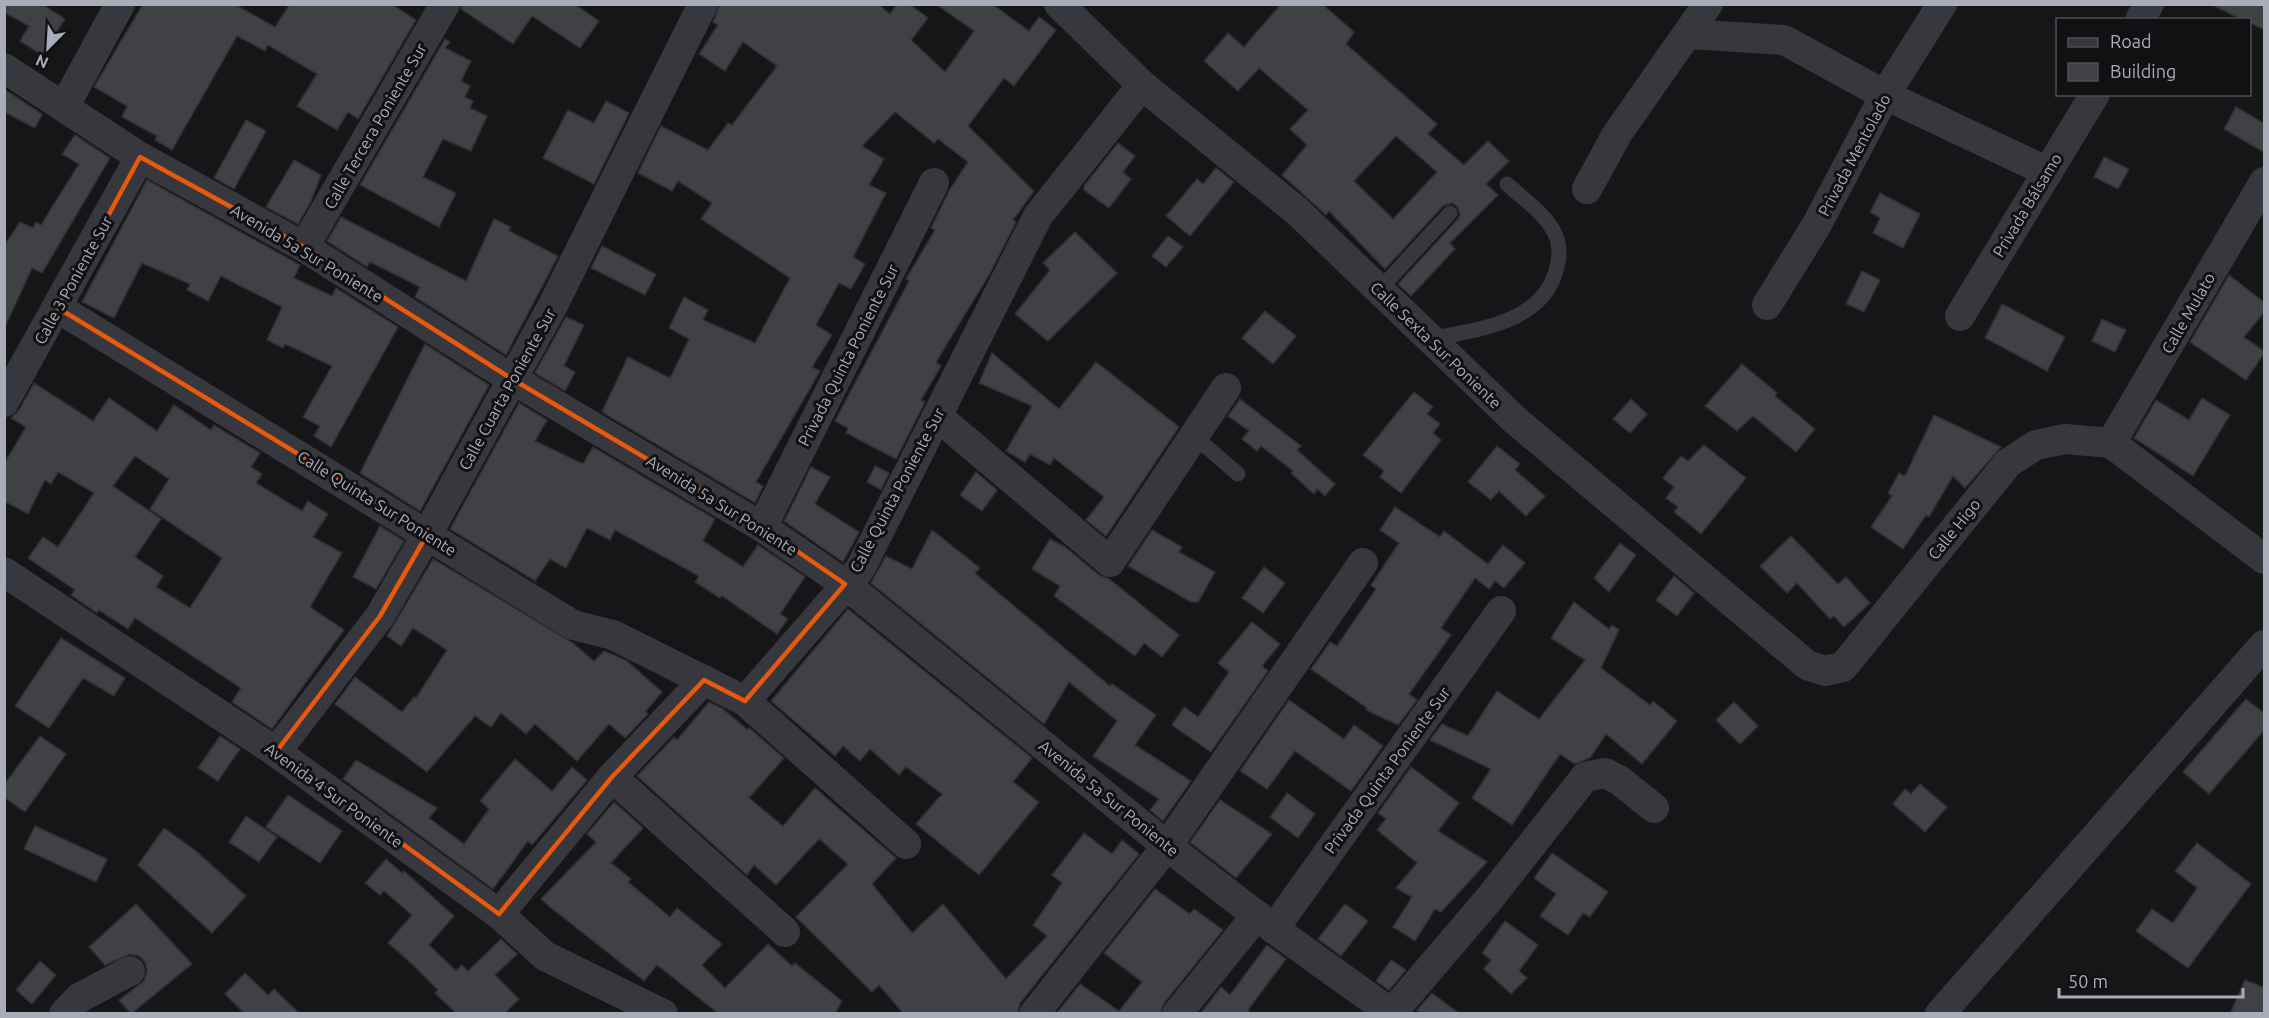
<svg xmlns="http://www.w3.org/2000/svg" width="2269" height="1018" font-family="Ubuntu,sans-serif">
	<rect width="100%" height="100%" fill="#161618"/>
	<!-- building -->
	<g fill="#404145" stroke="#303034" stroke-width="1.5" fill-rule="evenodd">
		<path d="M4,4H42L65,19L42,55L20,41L29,26L4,12Z"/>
		<path d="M143,4H234L275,27L290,4H391L416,20L358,119L348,112L337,130L297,106L317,74L268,45L265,51L237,36L172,150L155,140L157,136L122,117L127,106L94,87Z"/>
		<path d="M462,4H574L599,21L580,48L532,16L513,44L461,9Z"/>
		<path d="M720,4H878L890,14L897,4H909L928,18L911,40L945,72L974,31L936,4H992L1029,31L1039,17L1056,30L1014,86L1004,78L968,126L1034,191L1013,220L1016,222L989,275L936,362L941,366L921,400L925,402L896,459L846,433L848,428L835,421L909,281L906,279L935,230L931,228L950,189L968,162L938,139L934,143L895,112L862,146L884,159L869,185L886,193L853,257L865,264L851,289L839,283L816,325L832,335L812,367L820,371L756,482L763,486L755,503L602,412L628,357L670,378L689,339L669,328L684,297L708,310L703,320L755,343L790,278L701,219L712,203L678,181L672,191L638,173L661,126L708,150L728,123L732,125L777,66L743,42L725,71L699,54L718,25L713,22Z"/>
		<path d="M1281,4H1322L1354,32L1346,44L1437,124L1428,134L1464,165L1488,141L1509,161L1486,184L1498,195L1450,243L1455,249L1411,296L1398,284L1457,220L1460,215L1457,206L1452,203L1443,206L1385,269L1329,211L1326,215L1282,175L1307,145L1290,129L1308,110L1259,68L1238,91L1204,61L1228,33L1244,47ZM1396,136L1437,172L1393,219L1354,181Z"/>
		<path d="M2211,4H2265V30L2250,23V20H2242Z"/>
		<path d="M445,39L450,42L445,48L471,61L461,81L470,86L465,97L473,101L470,108L487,116L471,151L443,139L423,177L456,193L439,227L360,185Z"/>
		<path d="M4,89L42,114L35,128L4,112Z"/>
		<path d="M606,101L629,113L594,184L543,158L568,110L594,123Z"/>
		<path d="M2236,107L2265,124V153L2224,129Z"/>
		<path d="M246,120L266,131L234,189L214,178Z"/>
		<path d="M75,135L110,158L42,273L32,268L4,329V246L20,222L33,228L36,222L41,225L79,164L62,154Z"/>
		<path d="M1118,143L1135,156L1123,172L1131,179L1109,208L1084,190V186Z"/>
		<path d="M2104,157L2129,169L2118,189L2094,177Z"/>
		<path d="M294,160L321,175L311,201L298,224L266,207Z"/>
		<path d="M1216,168L1234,182L1190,236L1166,216L1197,179L1203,184Z"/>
		<path d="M147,180L300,265L294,278L332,296L336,288L398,327L331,447L314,436L320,426L303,417L332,366L285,344L283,348L267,340L282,307L221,276L208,301L187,290L190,284L142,263L114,318L82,302Z"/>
		<path d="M1880,193L1920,214L1903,248L1873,233L1880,218L1870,212Z"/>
		<path d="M341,217L466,281L494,219L511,227L509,231L558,256L506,355L415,297L420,287L370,262L367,267L327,241Z"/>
		<path d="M1075,232L1117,273L1048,341L1015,314L1050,270L1043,263Z"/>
		<path d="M1168,236L1183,247L1166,267L1152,256Z"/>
		<path d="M602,246L656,274L645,295L591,268Z"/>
		<path d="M1862,271L1880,280L1864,312L1846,304Z"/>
		<path d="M2229,275L2265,303V311L2244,337L2265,352L2246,380L2190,342Z"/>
		<path d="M2002,304L2065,337L2047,371L1985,338Z"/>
		<path d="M1265,311L1296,336L1273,364L1242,338Z"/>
		<path d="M566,317L584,325L564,366L575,372L565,391L535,373Z"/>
		<path d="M2102,319L2126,330L2115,352L2092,341Z"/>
		<path d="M425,344L489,385L420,511L360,473Z"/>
		<path d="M992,353L1059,409L1096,362L1179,427L1106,536L1086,520L1104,497L1054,458L1050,465L1030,454L1025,462L1006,451L1032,406L979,383Z"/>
		<path d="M1742,364L1777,393L1775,396L1815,429L1796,452L1753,416L1737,431L1705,406Z"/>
		<path d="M34,383L93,421L109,398L157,431L174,405L211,430L214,425L260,453L251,467L262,474L256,483L302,511L308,501L328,514L313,537L342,553L310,607L344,630L272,729L232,702L241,688L135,618L128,629L99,610L97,613L71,595L75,590L28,558L43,537L58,547L94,493L58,472L51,484L45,480L28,514L4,501V464L26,427L11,418L19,410ZM135,456L169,479L150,509L222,558L190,608L156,587L163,576L135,557L161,519L113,486Z"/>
		<path d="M1414,392L1433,407L1427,414L1440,424L1433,433L1441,440L1401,493L1380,477L1384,471L1363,455Z"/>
		<path d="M2202,398L2230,415L2193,476L2134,438L2156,400L2189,420Z"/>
		<path d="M1240,399L1301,446L1297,450L1335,484L1325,496L1317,489L1314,494L1291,473L1293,471L1261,446L1257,451L1242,439L1249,431L1228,416Z"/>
		<path d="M1631,399L1647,414L1630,433L1613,419Z"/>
		<path d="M519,403L547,420L535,441L583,464L593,447L715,519L703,541L743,567L758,545L805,577L780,614L788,619L777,634L722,596L720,598L695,582L699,576L615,530L610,540L587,528L566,568L550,559L535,581L450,529Z"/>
		<path d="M1934,415L2001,447L1965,488L1953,476L1929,517L1926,515L1903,549L1871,527L1892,496L1888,493L1899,473L1905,476Z"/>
		<path d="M1704,445L1746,478L1701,534L1674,512L1678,507L1666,498L1674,487L1663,478L1681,456L1688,461Z"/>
		<path d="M1497,446L1520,464L1515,470L1545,496L1526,516L1499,491L1491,500L1468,482Z"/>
		<path d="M875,466L889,473L881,490L867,482Z"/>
		<path d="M811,467L830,477L815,504L859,532L843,562L784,521Z"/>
		<path d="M976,472L997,490L982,511L960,495Z"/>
		<path d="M1395,507L1440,537L1444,531L1488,564L1503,545L1525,563L1504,588L1495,581L1489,589L1475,578L1441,628L1451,635L1409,694L1417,700L1398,725L1366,710L1367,708L1311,669L1330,642L1337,646L1376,589L1371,585L1399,543L1380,530Z"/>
		<path d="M380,526L404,541L376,589L353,577Z"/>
		<path d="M932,530L980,568L975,573L996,591L1110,686L1112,684L1156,715L1135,745L1191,781L1163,821L1150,810L1159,799L1093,756L1117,721L1069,682L1044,724L871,583L886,556L912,569Z"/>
		<path d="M1152,530L1182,547L1179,552L1215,572L1198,602H1191L1128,566Z"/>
		<path d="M1791,536L1838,584L1846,577L1870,603L1844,627L1834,616L1830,619L1797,583L1787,593L1760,566Z"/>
		<path d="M1050,539L1065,547L1099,575L1109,579L1179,635L1162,657L1144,643L1135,656L1054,596L1060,586L1032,569Z"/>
		<path d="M1620,543L1636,555L1609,592L1594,578Z"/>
		<path d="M433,559L573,643L594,661L604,651L627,661L662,692L645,712L648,714L625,738L609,724L577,761L535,724L526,734L501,713L491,727L475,716L427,772L335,704L355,677L402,712L414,697L416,698L447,650L413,628L401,646L387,636Z"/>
		<path d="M1264,567L1285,583L1263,613L1242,598Z"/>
		<path d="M1674,576L1694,593L1677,616L1656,600Z"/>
		<path d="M1574,602L1609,629L1612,625L1619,630L1601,668L1650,705L1653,701L1677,721L1642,764L1606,734L1590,758L1575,764L1560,754L1512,825L1472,798L1491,769L1430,740L1442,724L1468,736L1497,691L1539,719L1585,660L1551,638Z"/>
		<path d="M848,609L1032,758L1013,782L1039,802L979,875L916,824L942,794L906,767L899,775L870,749L860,761L843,746L835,756L771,701Z"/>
		<path d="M1252,622L1280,644L1262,666L1268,671L1211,752L1172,725L1184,707L1198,717L1229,672L1218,663Z"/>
		<path d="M61,638L125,678L114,696L83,678L49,728L15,706Z"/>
		<path d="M2246,699L2265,714V729L2209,794L2183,772Z"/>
		<path d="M1289,700L1344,739L1354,725L1383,746L1351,791L1295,751L1267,789L1240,771Z"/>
		<path d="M709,702L723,709L748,730L749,728L784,758L749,798L783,826L815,788L896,858L872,884L912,933L943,904L1006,979L1047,936L1033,925L1062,883L1052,875L1084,833L1112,854L1122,840L1139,854L1020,1003L1017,1014H904L879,985L872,992L796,917L848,864L819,839L776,885L754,865L747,875L637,776L674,737L677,740Z"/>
		<path d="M1734,702L1758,726L1740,744L1716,720Z"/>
		<path d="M40,736L66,754L25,812L4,797V785Z"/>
		<path d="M220,736L240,749L218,781L198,768Z"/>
		<path d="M515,759L552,791L572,767L587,780L532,845L528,841L493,889L343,779L356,760L437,808L429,818L464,844L489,809L480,801Z"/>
		<path d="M1411,767L1459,803L1438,831L1487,862L1441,912L1435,909L1415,941L1393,927L1412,897L1396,888L1417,863L1377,830L1386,819L1378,813Z"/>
		<path d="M1920,784L1947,807L1925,832L1893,804L1905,789L1911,794Z"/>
		<path d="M1287,793L1315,814L1298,838L1270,817Z"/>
		<path d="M288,795L342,831L320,863L266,827Z"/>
		<path d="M1220,800L1272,834L1236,878L1190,842Z"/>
		<path d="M614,802L643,828L611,863L631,879L628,882L670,917L677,908L722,944L702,965L725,988L768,944L792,966L795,963L842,1001L835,1014H719L657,965L644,981L550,907L541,899L596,842L587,834Z"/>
		<path d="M246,816L277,837L259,862L229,842Z"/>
		<path d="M35,826L107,859L96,882L24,849Z"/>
		<path d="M164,828L196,851L246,896L212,933L138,865Z"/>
		<path d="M2197,843L2251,884L2188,968L2136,931L2152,909L2173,923L2197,888L2175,871Z"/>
		<path d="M1552,853L1608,892L1590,917L1583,913L1568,935L1540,916L1556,894L1534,878Z"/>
		<path d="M386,859L402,873L404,871L454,916L429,945L456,971L462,965L468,971L501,939L517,954L495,975L519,999L504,1014H457L435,993L438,990L412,964L388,943L412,915L384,891L380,895L365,883Z"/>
		<path d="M1155,889L1190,914L1194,909L1223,930L1164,1003L1160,1014H1056L1080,984L1119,1011L1142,982L1104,953Z"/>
		<path d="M136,904L192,964L131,1014L119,1000L144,981L147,971L145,962L139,956L130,954L105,965L89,947Z"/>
		<path d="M1345,904L1368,921L1341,956L1318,939Z"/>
		<path d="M1505,921L1538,945L1519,971L1527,978L1511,994L1484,969L1491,960L1482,953Z"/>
		<path d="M1267,945L1286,959L1248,1010L1252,1014H1200L1221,987L1230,995Z"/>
		<path d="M1391,960L1406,970L1389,990L1376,981Z"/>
		<path d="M40,961L56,975L32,1004L16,990Z"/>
		<path d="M245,973L268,995L274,989L300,1014H245L225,994Z"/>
		<path d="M2245,980L2265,988V1014H2230Z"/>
		<path d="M1432,993L1460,1014H1423L1417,1010Z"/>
	</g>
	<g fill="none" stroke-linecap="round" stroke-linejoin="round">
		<!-- lane -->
		<g stroke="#37383d" stroke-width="15">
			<path d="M1379,290L1450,213"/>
			<path d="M1430,339C1474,330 1539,324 1555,274C1559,262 1561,246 1555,234C1546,214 1522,198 1507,184"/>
			<path d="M1193,435L1238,474"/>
		</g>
		<!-- street -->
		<g stroke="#37383d" stroke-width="30">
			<path d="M1059,4L1142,85L1298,212L1516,421L1807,665L1825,671L1843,667L2008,463L2036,445L2065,439L2111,443"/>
			<path d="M2140,20L2149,4"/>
			<path d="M1688,34L1784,40L1885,95L2048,172"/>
			<path d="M4,68L140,157L304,247L512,379L762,527L845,584L1167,846L1274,929L1391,1013"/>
			<path d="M64,107L120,4"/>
			<path d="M1587,189L1617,134L1708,4"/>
			<path d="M304,247L445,4"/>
			<path d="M1767,305L1816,226L1885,95L1942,4"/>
			<path d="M58,308L573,625L613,635L745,701L906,844"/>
			<path d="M1960,316L2095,94"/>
			<path d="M4,402L140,157"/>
			<path d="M937,416L1110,562L1226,388"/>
			<path d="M2111,443L2264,182"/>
			<path d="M2111,443L2264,559"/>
			<path d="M762,527L934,183"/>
			<path d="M4,572L276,752L499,914L545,956L663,1014"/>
			<path d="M745,701L860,569L1038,216L1142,85"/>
			<path d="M276,752L380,616L428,533L553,305L703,4"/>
			<path d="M612,777L785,932"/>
			<path d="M499,914L612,777L704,680"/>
			<path d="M1274,929L1501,611"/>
			<path d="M64,1014L79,998L130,971"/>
			<path d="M1034,1014L1167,846L1363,563"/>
			<path d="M1177,1014L1257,915"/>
			<path d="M1391,1014L1489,899L1585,777L1605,773L1619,780L1654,808"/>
			<path d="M1940,1014L2264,645"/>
		</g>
	</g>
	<!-- marked area -->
	<path fill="none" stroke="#e8590c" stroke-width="4.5" stroke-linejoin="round" d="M140,157L304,247L512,379L762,527L845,584L745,701L704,680L612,777L499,914L276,752L380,616L428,533L58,308Z"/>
	<g text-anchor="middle" stroke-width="6" stroke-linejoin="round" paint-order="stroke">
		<!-- street labels -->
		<g font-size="16" fill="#a8adb8" stroke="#111113">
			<text transform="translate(375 126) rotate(-60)" y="6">Calle Tercera Poniente Sur</text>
			<text transform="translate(1854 155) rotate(-62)" y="6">Privada Mentolado</text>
			<text transform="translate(2027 205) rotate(-59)" y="6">Privada Bálsamo</text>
			<text transform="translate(307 253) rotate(31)" y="6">Avenida 5a Sur Poniente</text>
			<text transform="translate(73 280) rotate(-61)" y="6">Calle 3 Poniente Sur</text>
			<text transform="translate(2188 313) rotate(-60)" y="6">Calle Mulato</text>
			<text transform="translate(1436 345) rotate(44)" y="6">Calle Sexta Sur Poniente</text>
			<text transform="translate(848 355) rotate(-63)" y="6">Privada Quinta Poniente Sur</text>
			<text transform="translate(507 389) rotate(-61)" y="6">Calle Cuarta Poniente Sur</text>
			<text transform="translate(897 490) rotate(-62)" y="6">Calle Quinta Poniente Sur</text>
			<text transform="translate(377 503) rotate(32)" y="6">Calle Quinta Sur Poniente</text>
			<text transform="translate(722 505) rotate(32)" y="6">Avenida 5a Sur Poniente</text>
			<text transform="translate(1954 529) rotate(-51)" y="6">Calle Higo</text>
			<text transform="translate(1387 770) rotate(-54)" y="6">Privada Quinta Poniente Sur</text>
			<text transform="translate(334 795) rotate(36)" y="6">Avenida 4 Sur Poniente</text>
			<text transform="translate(1109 798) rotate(39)" y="6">Avenida 5a Sur Poniente</text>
		</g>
	</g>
	<!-- border -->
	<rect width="2269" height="1018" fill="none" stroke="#a8adb8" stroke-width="12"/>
	<!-- legend -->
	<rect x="2056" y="18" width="195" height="78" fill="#111113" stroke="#4d4f55" stroke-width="1.5"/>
	<rect x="2068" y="38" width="30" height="9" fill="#37383d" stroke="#4d4f55" stroke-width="1.5"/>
	<text x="2110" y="48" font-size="18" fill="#a8adb8">Road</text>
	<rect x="2068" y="63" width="30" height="18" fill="#404145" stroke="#4d4f55" stroke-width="1.5"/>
	<text x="2110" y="78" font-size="18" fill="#a8adb8">Building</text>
	<!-- north arrow -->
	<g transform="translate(48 48) rotate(204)" stroke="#111113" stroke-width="4.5" paint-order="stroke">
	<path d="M0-4.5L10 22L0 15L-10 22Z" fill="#a8adb8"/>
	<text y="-9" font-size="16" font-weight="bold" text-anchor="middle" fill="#a8adb8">N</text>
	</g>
	<!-- scale -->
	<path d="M2059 988v9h184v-9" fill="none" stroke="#a8adb8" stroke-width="3"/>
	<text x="2068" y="988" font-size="18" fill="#a8adb8" stroke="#111113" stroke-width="4.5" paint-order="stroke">50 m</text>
</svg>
